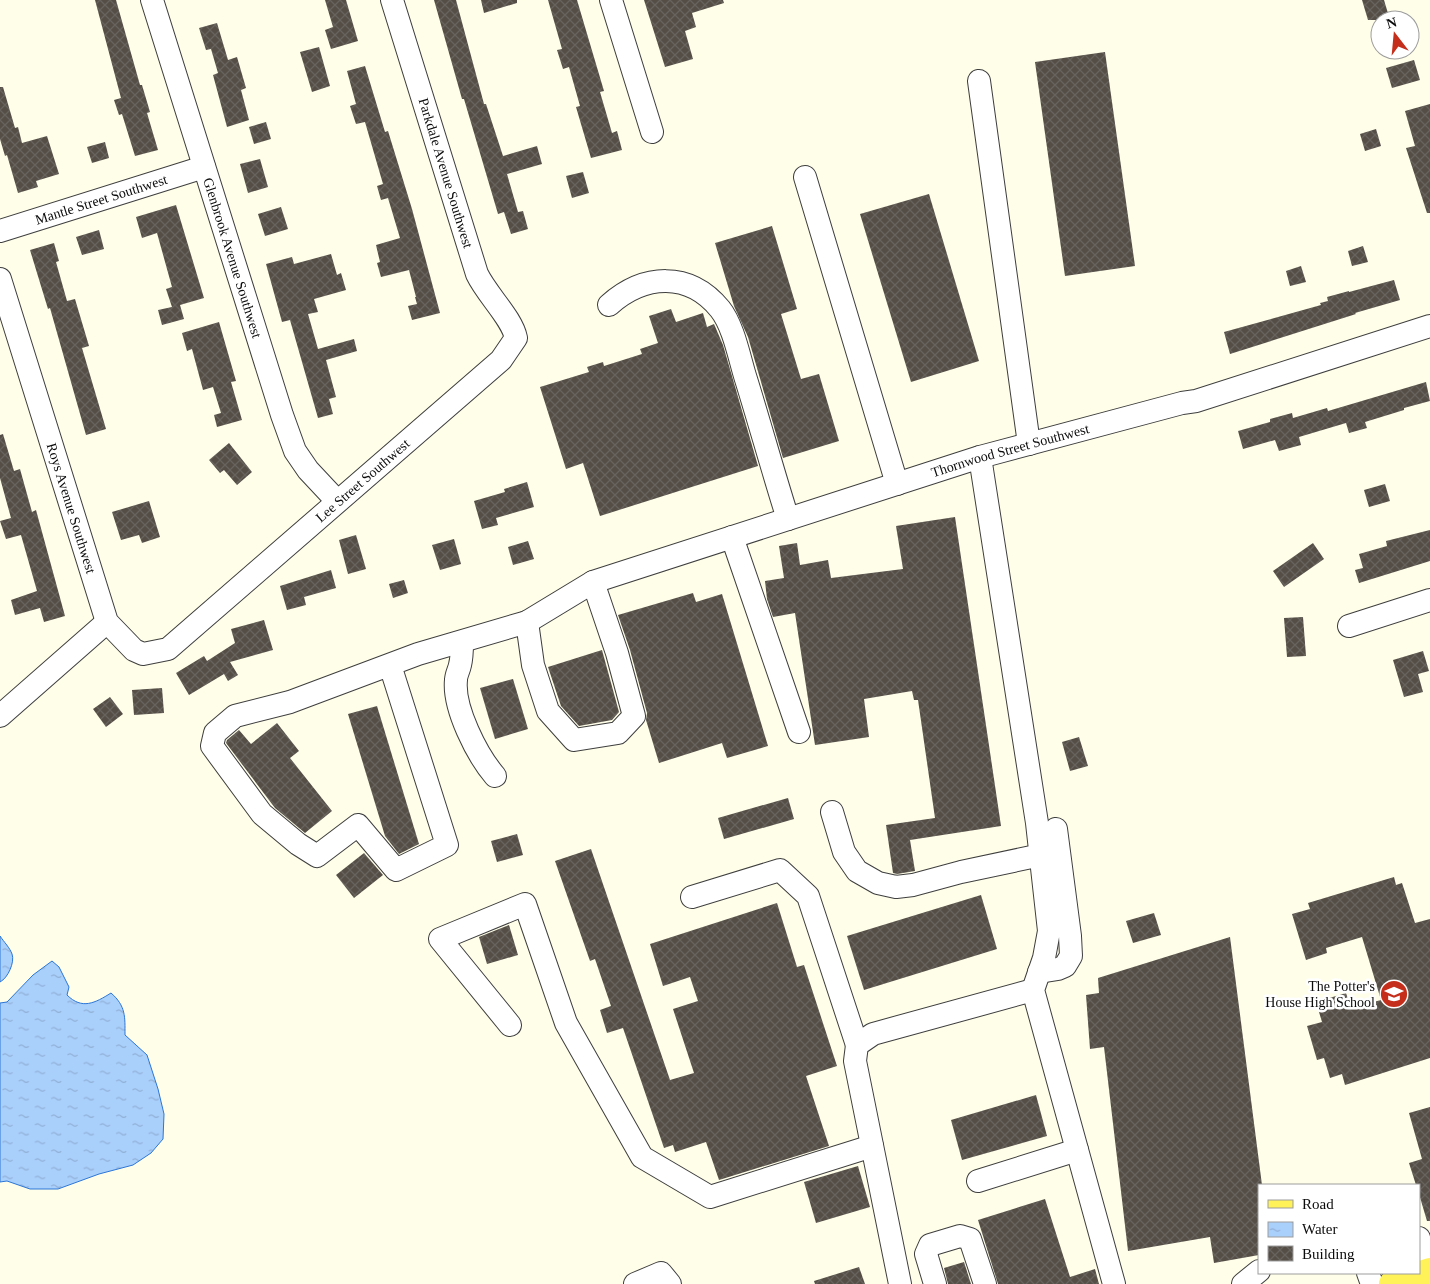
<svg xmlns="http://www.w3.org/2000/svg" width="1430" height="1284" font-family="'Times New Roman',serif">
	<defs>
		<pattern id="water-ripples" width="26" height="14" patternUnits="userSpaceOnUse" patternTransform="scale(1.25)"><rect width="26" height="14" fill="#a9cffb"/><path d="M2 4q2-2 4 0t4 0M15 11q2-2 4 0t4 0" fill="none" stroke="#90b0d6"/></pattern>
		<pattern id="building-cross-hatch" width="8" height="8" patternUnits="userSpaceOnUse" patternTransform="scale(1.25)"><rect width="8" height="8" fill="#544e47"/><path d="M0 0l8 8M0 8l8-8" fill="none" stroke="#68635d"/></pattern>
	</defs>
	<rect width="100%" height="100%" fill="#fffee9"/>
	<!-- water -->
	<g fill="url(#water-ripples)" stroke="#2b76d7">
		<path d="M0,936C4,942 10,948 12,954C15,962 8,978 0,982Z"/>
		<path d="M52,961L59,967L69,987L67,995C82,1010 95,1003 111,993C126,1006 125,1017 125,1035L147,1055L158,1089L164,1114L163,1139L151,1153L133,1165L99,1174L58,1189H30L7,1181L0,1182V1003L7,1002L33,975Z"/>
	</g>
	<!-- building -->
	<g fill="url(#building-cross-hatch)">
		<path d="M95,0H116L140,85H142L150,112L147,113L158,150L135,156L122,114L119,115L114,100L121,98Z"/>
		<path d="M325,0H346L358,41L331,49L325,30L333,27Z"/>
		<path d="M434,0H456L484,104H486L503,156L537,146L542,164L507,174L518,212L523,211L528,229L511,234L504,212L498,214L464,99H462Z"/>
		<path d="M481,0H517V3L484,13Z"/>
		<path d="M548,0H577L604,91L600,92L612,133L617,131L622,150L591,158L576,107L580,106L569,67L563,69L557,50L562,49Z"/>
		<path d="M644,0H723L724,3L692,13L696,27L685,31L693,59L665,67Z"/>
		<path d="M1362,0H1384L1390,20H1368Z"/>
		<path d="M217,23L228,60L237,57L246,88L241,90L249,120L227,127L213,75L218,73L211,49L206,50L199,28Z"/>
		<path d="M319,47L330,86L312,92L300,52Z"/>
		<path d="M1105,52L1135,266L1065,276L1035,62Z"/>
		<path d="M1414,60L1420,80L1392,88L1386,68Z"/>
		<path d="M365,66L385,132L388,131L412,209L440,313L412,320L408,306L417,304L415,297H416L409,270L381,277L377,263L380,262L376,245L400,238L388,198L381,200L377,186L383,184L365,122L356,124L350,106L356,104L347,71Z"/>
		<path d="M0,87H3L15,128L18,127L22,143L47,136L59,174L36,181L38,187L18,193L7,155L5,156L0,139Z"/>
		<path d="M1430,104V213H1427L1406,148L1415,146L1405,111Z"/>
		<path d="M266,122L271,139L254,144L249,127Z"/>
		<path d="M1376,129L1381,146L1365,151L1360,134Z"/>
		<path d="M105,142L109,158L92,163L87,147Z"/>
		<path d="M260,159L268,187L248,193L240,164Z"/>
		<path d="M583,172L589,193L572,198L566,176Z"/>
		<path d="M929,194L979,361L911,382L860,214Z"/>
		<path d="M176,205L204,298L180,305L184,319L162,325L158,310L172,307L166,289L172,287L157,233L142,238L136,217Z"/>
		<path d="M281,207L288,229L265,236L258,214Z"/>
		<path d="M772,226L797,309L781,314L801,379L819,374L839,441L783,458L748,337L734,306L715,243Z"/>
		<path d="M99,230L104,249L82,255L76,237Z"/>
		<path d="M54,243L59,261L56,262L67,301L75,299L89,346L82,348L106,429L86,435L50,308L48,309L30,250Z"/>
		<path d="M1363,246L1368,262L1352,266L1348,251Z"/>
		<path d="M331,254L337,275L341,273L346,290L314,299L318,312L308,314L318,349L354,339L357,351L326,360L336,397L329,399L333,414L318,418L290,320L282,322L266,264L292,257L294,264Z"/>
		<path d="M1301,266L1306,282L1290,286L1286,271Z"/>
		<path d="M1394,280L1400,300L1355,313L1356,314L1230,354L1224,332L1321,305L1320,303L1328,301L1327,297L1349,291V292Z"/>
		<path d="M671,309L676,322L703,313L707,327L714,324L723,345L758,466L600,516L583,463L566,469L540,387L589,372L587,367L603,362L604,366L642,354L640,349L658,343L649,316Z"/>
		<path d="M219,322L236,381L231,382L242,420L217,427L214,415L221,413L213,387L203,390L192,349L187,351L182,333Z"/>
		<path d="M1426,382L1430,401L1404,408V410L1365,422L1367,428L1349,433L1346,423L1299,437L1301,445L1279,451L1275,440L1243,449L1238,431L1270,422V419L1292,413L1293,418L1327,408L1328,411Z"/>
		<path d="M3,434L14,471L20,469L32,512L36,510L65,616L44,622L40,608L15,615L11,600L37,591L21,535L6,539L0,521L11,518L0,478V435Z"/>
		<path d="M229,443L252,472L237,485L224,470L220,473L209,460Z"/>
		<path d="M527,482L534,507L496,518L498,525L482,529L474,501L505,492L504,489Z"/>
		<path d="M1385,484L1390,501L1369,507L1364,490Z"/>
		<path d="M149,501L160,537L142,543L139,535L121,540L112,512Z"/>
		<path d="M955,517L1001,826L910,840L915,871L897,874L893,873L886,825L935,818L918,700H914L912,691L864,699L869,737L815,745L795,613L773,617L767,599L765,581L784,578L779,546L797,543L800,565L828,560L831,578L903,569L896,526Z"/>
		<path d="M1430,530V561L1359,583L1355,570L1363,568L1359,554L1387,546L1386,541Z"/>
		<path d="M356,535L366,569L348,574L339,540Z"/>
		<path d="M454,539L461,564L440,570L432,545Z"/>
		<path d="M528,541L534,559L513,565L508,547Z"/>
		<path d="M1313,543L1324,559L1284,587L1273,571Z"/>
		<path d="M331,570L336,588L304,597L306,605L287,610L280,586Z"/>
		<path d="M404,580L408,593L393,598L389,584Z"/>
		<path d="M693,593L696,602L722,594L768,746L727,758L722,743L659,763L646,720L647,713L630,650L618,615Z"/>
		<path d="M1303,617L1306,656L1287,657L1284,618Z"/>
		<path d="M264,620L273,650L230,662L238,675L228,681L224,674L189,695L176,673L204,656L207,661L235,643L231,629Z"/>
		<path d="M602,650L619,712L612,720L579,726L561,706L548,667Z"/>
		<path d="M1423,651L1429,671L1418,674L1423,692L1404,697L1393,660Z"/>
		<path d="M513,679L528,729L495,739L480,688Z"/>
		<path d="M162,688L164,713L134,715L132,690Z"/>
		<path d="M110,697L123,714L106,727L93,709Z"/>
		<path d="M377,706L419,844L399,854L385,836L348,714Z"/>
		<path d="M277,723L299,751L290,758L332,811L305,833L275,808L226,743L227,740L239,730L251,744Z"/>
		<path d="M1079,737L1088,766L1070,771L1062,742Z"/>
		<path d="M788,798L794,819L724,839L718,818Z"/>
		<path d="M517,834L523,855L497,862L491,841Z"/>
		<path d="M591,849L670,1080L694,1073L673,1009L698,1001L690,977L663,986L650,944L777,903L797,967L804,965L837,1066L806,1076L829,1146L719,1180L706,1142L675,1152L673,1145L664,1148L623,1028L607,1033L600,1010L611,1006L595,959L590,961L555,861Z"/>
		<path d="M364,853L383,875L354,898L336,875Z"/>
		<path d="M1394,877L1396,885L1402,883L1415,923L1430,919V1058L1345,1085L1342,1074L1330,1078L1324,1058L1317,1060L1307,1026L1322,1022L1316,1002L1346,993L1351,1008L1381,1000L1362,937L1326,948L1327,953L1306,960L1292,914L1310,909L1308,903Z"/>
		<path d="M981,895L997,949L864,990L847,936Z"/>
		<path d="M1154,913L1161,935L1133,943L1126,921Z"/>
		<path d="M509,925L518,955L487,964L479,937Z"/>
		<path d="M1230,937L1262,1185H1259V1255L1214,1263L1210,1237L1128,1251L1104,1047L1090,1049L1086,995L1099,993L1098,978Z"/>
		<path d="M1036,1095L1047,1136L962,1160L951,1120Z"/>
		<path d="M1430,1107V1221H1427L1419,1194V1185H1416L1409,1163L1422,1159L1409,1113Z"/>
		<path d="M858,1166L870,1207L816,1223L804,1182Z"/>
		<path d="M1045,1199L1070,1277L1095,1269L1099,1284H998L978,1220Z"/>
		<path d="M964,1262L971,1284H948L944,1268Z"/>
		<path d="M859,1267L865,1284H815L814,1281Z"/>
	</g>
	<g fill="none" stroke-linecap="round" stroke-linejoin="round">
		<defs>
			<g id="minor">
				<path id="s1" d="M152,0L282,415L295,451L308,470L337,501"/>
				<path d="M611,0L652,132"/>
				<path d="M979,81L1029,444"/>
				<path d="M805,177L897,484"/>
				<path id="s2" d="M0,231L204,167"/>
				<path id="s3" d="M0,279L107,622L134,650L143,654L168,649L501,360L516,338C512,318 487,295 477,274L392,0"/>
				<path d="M609,305C644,274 689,271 720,309C733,325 739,356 745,376C760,424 773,472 788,519"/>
				<path d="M980,457L1037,823L1049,931L1044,958L1033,990L1114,1284"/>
				<path d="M732,537L799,732"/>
				<path d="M527,622L533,665L548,711L574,740L618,733L634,716L617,653L593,582"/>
				<path d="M1349,626L1430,600"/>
				<path d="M462,642C462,649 462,657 460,665C459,670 456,675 456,680C453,708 477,755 495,776"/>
				<path id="s4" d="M390,665L447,845L396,870L358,825L317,856L298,844L262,814L212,746L215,733L235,716L290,702L418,654L527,622L593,582L980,457L1182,403L1196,401L1430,326"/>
				<path d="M0,716L107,622"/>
				<path d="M832,812L844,852L857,871L878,883L896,887L913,885L961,872L1041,855"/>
				<path d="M692,897L780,870L808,896L857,1045"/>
				<path d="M1039,972L1058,969L1065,966L1071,956L1070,936L1056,829"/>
				<path d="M510,1025L440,939L525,904L566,1023L642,1157L710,1197L872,1146"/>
				<path d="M978,1181L1077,1150"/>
				<path d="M1419,1238L1429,1273"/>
				<path d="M1368,1273L1372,1284"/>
				<path d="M635,1284L661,1273L670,1284"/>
				<path d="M900,1284L855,1061L857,1045L873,1034L1033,990"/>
				<path d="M935,1284L926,1254L930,1245L960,1236L970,1239L985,1284"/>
				<path d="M1243,1284L1259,1271"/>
			</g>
			<path id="major" d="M1393,1284L1430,1272"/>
		</defs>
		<!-- minor casing -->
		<use href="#minor" stroke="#3e3e3e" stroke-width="24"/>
		<!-- major casing -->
		<use href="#major" stroke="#1c1c1c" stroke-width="29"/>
		<!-- minor -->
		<use href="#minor" stroke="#fff" stroke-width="22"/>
		<!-- major -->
		<use href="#major" stroke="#fff259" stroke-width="28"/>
	</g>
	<!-- icons -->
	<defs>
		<symbol id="school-disc" viewBox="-11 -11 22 22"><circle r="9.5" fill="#c42e1a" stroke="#fff"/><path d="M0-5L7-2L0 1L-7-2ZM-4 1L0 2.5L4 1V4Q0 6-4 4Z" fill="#fff"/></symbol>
	</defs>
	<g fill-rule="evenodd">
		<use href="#school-disc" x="1378" y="978" width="32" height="32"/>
	</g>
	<g text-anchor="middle" stroke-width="5" stroke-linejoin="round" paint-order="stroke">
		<!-- street labels -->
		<g font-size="14" fill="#0b0b0b" stroke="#fff">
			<text transform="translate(446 173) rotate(73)" y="5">Parkdale Avenue Southwest</text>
			<text dy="5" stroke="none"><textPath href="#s2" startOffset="106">Mantle Street Southwest</textPath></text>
			<text dy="5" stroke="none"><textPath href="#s1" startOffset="270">Glenbrook Avenue Southwest</textPath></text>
			<text dy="5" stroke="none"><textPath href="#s4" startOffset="1371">Thornwood Street Southwest</textPath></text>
			<text dy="5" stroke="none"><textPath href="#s3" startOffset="691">Lee Street Southwest</textPath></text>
			<text dy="5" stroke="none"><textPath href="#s3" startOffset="240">Roys Avenue Southwest</textPath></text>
		</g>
		<!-- poi labels -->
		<g font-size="14" fill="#0b0b0b" stroke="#fff" text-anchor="end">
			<text x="1375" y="991">The Potter's<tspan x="1375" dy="16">House High School</tspan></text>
		</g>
	</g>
	<!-- legend -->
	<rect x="1258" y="1184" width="162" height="90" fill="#ffffff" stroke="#9d9d9d"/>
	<rect x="1268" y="1200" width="25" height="8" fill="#fff259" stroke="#9d9d9d"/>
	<text x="1302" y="1209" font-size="15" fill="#0b0b0b">Road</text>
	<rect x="1268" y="1222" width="25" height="15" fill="url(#water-ripples)" stroke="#9d9d9d"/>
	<text x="1302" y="1234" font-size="15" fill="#0b0b0b">Water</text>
	<rect x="1268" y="1246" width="25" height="15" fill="url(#building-cross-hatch)" stroke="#9d9d9d"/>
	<text x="1302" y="1259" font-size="15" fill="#0b0b0b">Building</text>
	<!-- north arrow -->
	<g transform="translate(1395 35) rotate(344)"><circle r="24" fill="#ffffff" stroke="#9d9d9d"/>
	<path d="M0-4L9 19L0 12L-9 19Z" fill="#c42e1a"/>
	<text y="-8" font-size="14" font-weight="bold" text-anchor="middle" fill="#0b0b0b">N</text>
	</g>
</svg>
